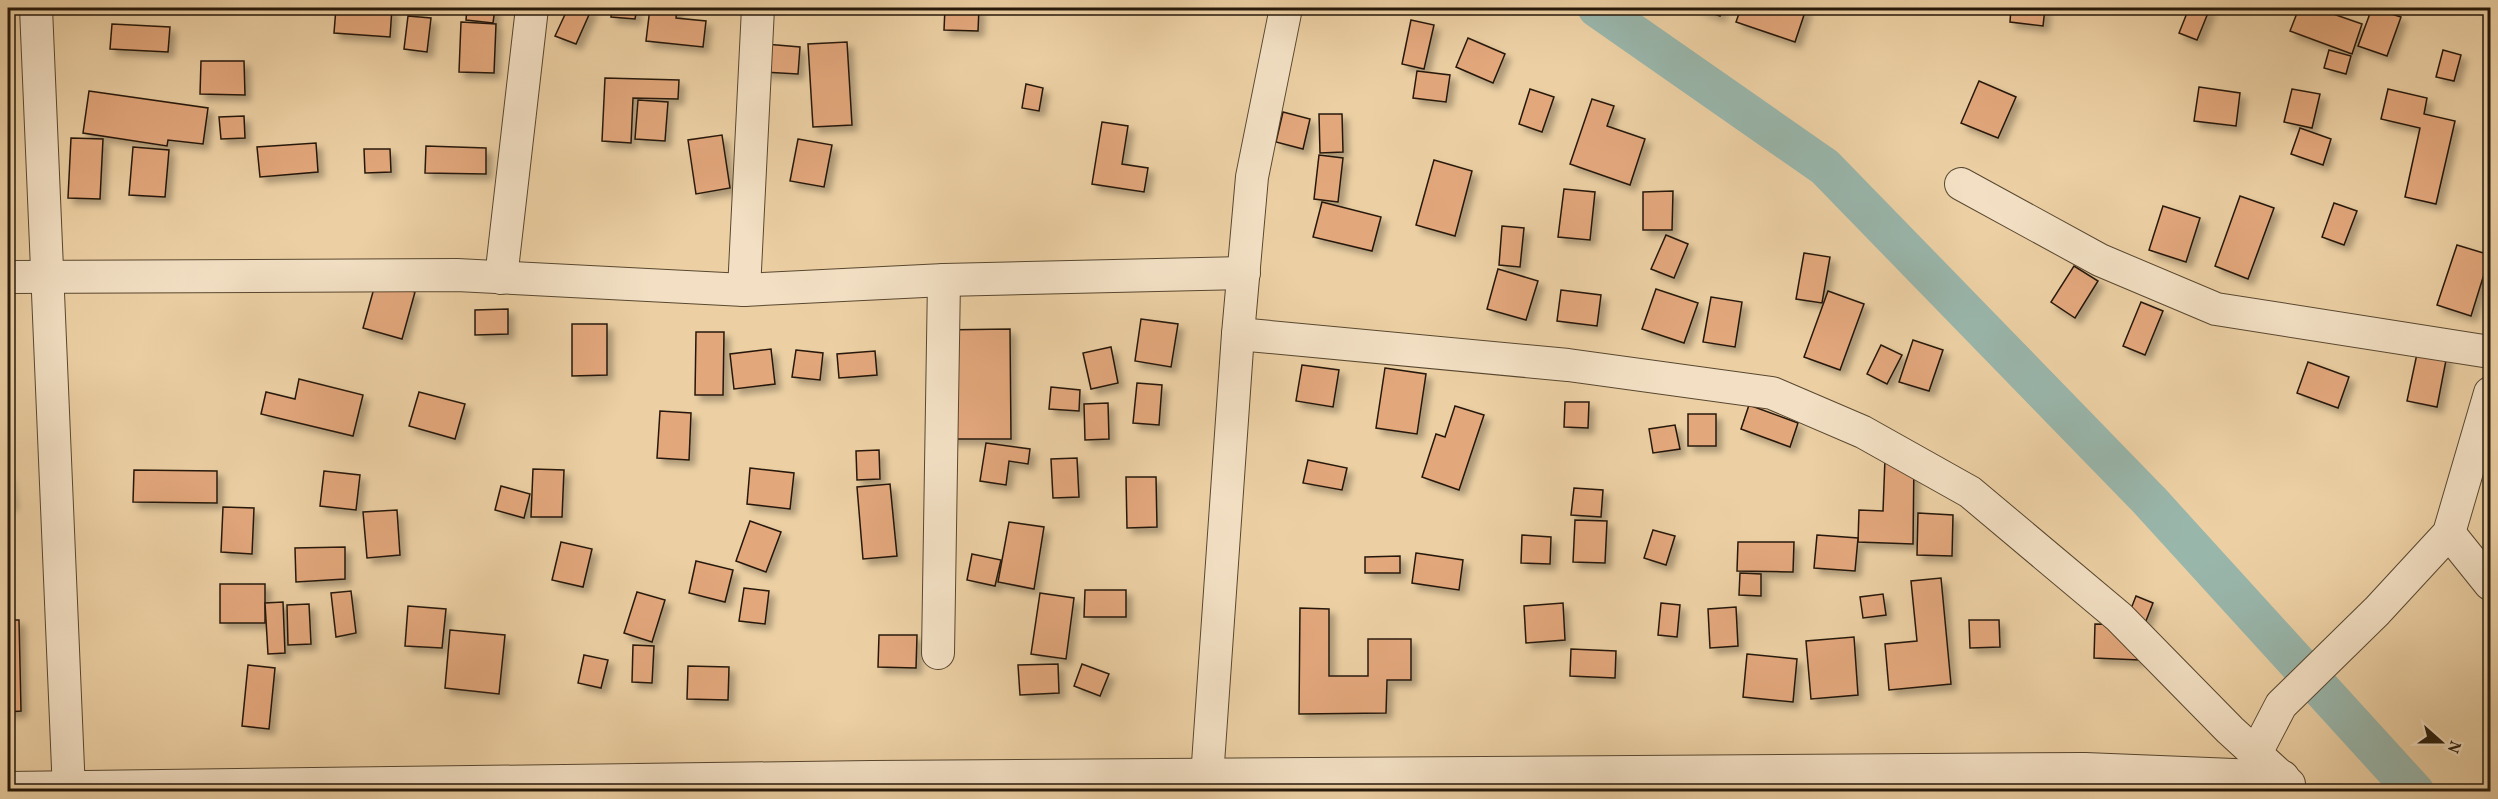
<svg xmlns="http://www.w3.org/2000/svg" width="2498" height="799" font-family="Vollkorn,serif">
	<defs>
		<filter id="shadow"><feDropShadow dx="5.5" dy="5.5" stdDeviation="3" flood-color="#0004"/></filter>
	</defs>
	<rect width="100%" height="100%" fill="#ecd0a4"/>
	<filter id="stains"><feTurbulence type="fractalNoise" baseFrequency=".00333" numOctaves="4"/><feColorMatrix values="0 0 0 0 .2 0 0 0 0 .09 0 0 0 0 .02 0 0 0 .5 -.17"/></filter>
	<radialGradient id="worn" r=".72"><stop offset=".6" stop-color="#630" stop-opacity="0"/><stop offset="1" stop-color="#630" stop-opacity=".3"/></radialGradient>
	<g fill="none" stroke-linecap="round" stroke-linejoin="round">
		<!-- canal -->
		<path stroke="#99b6ab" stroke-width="39" d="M1597,8L1825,167L2149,500L2415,792"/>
	</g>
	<!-- building -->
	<g fill="#e3a77b" stroke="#26190a" stroke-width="1.5" filter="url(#shadow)">
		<path d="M336,8H392L390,37L334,33Z"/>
		<path d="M467,8H495L493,23L466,20Z"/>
		<path d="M568,8H592L576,44L555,36Z"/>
		<path d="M612,8H637L635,19L611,17Z"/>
		<path d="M650,8H677L676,18L706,21L703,47L646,41Z"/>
		<path d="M945,8H979L978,31L944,30Z"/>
		<path d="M1697,8H1722L1720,16Z"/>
		<path d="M1741,8H1802L1806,9L1795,42L1736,22Z"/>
		<path d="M2011,8H2045L2043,26L2010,22Z"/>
		<path d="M2189,8H2210L2197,40L2179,33Z"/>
		<path d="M2299,8H2316L2362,24L2352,54L2290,31Z"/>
		<path d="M2372,8L2401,17L2387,56L2358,46Z"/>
		<path d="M408,16L431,18L427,52L404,49Z"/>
		<path d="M1411,20L1434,25L1424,69L1402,64Z"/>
		<path d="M461,22L496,24L494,73L459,72Z"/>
		<path d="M112,24L170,27L168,52L110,49Z"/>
		<path d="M1468,38L1505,54L1493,83L1456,67Z"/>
		<path d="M847,42L852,125L813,127L808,44Z"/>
		<path d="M765,44L800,47L798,74L763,72Z"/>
		<path d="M2329,50L2351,56L2346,74L2324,68Z"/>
		<path d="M2443,50L2461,55L2454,81L2436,77Z"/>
		<path d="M201,61H244L245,95L200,94Z"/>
		<path d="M1417,71L1450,75L1446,102L1413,98Z"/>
		<path d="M605,78L679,80L678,99L633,98L631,143L602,141Z"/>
		<path d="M1979,81L2016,97L1998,138L1961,123Z"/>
		<path d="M1026,84L1043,88L1039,111L1022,108Z"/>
		<path d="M2199,87L2240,93L2236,126L2194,121Z"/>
		<path d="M1530,89L1554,97L1542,132L1519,124Z"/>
		<path d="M2292,89L2320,94L2312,128L2284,122Z"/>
		<path d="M2388,89L2427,98L2424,114L2455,121L2436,204L2405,197L2420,128L2381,119Z"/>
		<path d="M89,91L208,108L203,144L168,140L167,146L83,133Z"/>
		<path d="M1592,99L1614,106L1607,126L1645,139L1630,185L1570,164Z"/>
		<path d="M638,100L668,102L665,141L635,139Z"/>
		<path d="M1283,112L1310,119L1303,149L1276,142Z"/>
		<path d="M1319,114H1342L1343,152L1320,153Z"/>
		<path d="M244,116L245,138L221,139L219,117Z"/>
		<path d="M1102,122L1128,126L1122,164L1148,168L1144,192L1092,184Z"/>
		<path d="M2300,128L2331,139L2323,165L2291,154Z"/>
		<path d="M722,135L730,188L696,194L688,140Z"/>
		<path d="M71,138L103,139L100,199L68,198Z"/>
		<path d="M798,139L832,145L824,187L790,181Z"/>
		<path d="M316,143L318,172L260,177L257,147Z"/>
		<path d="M426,146L486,148V174L425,173Z"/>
		<path d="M133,147L169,150L165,197L129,195Z"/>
		<path d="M364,149H390L391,172L365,173Z"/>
		<path d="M1319,155L1343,158L1338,202L1314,199Z"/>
		<path d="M1434,160L1472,171L1455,236L1416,225Z"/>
		<path d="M1564,189L1595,192L1590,240L1558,237Z"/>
		<path d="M1673,191L1672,230H1643V192Z"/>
		<path d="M2240,196L2274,208L2248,279L2215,266Z"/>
		<path d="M1322,202L1381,217L1372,251L1313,237Z"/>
		<path d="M2334,203L2357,211L2344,245L2322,237Z"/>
		<path d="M2163,206L2200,218L2186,262L2149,250Z"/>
		<path d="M1502,226L1524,228L1520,267L1499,265Z"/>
		<path d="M1666,235L1688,244L1674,278L1651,269Z"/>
		<path d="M2457,245L2490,255L2471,316L2437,305Z"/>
		<path d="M1804,253L1830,257L1822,303L1796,299Z"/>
		<path d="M2074,266L2098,281L2075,318L2051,302Z"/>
		<path d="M1498,269L1538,281L1526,320L1487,309Z"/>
		<path d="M376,281L415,292L402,339L363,328Z"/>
		<path d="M1656,289L1698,303L1684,343L1642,329Z"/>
		<path d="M1561,290L1601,295L1597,326L1557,321Z"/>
		<path d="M1828,291L1864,304L1840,370L1804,357Z"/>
		<path d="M1711,297L1742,302L1735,347L1703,342Z"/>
		<path d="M2141,302L2163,311L2145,355L2123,346Z"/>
		<path d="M508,309V334L475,335V310Z"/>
		<path d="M1141,319L1178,324L1171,367L1135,361Z"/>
		<path d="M572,324H607V375L572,376Z"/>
		<path d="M1010,329L1011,439H939V330Z"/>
		<path d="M696,332H724L723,395H695Z"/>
		<path d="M1913,340L1943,350L1929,391L1899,382Z"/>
		<path d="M1881,345L1902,355L1887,384L1867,374Z"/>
		<path d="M1111,347L1118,383L1091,389L1083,353Z"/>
		<path d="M771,349L775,384L734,389L730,354Z"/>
		<path d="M2418,349L2447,355L2437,407L2407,401Z"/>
		<path d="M796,350L823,353L820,380L792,377Z"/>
		<path d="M875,351L877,375L839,378L837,354Z"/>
		<path d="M2308,362L2349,377L2338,408L2297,393Z"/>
		<path d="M1302,365L1339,370L1333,407L1296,401Z"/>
		<path d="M1385,368L1426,374L1417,434L1376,428Z"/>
		<path d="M299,379L363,395L353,436L261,414L266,392L295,399Z"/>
		<path d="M1137,383L1162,385L1159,425L1133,423Z"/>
		<path d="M1051,387L1080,390L1079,411L1049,409Z"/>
		<path d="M419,392L465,404L455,439L409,426Z"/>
		<path d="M1565,402H1589L1588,428L1564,427Z"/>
		<path d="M1108,403L1109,439L1085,440L1084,404Z"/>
		<path d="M1749,405L1798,423L1790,447L1741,429Z"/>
		<path d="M1455,406L1484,415L1459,490L1422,477L1436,434L1445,437Z"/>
		<path d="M660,411L691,413L689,460L657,458Z"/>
		<rect x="1688" y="414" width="28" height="32"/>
		<path d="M1675,425L1680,449L1653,453L1649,429Z"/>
		<path d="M986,443L1030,449L1028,464L1009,461L1006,485L980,481Z"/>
		<path d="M879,450L880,479L857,480L856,451Z"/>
		<path d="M1077,458L1079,497L1053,498L1051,459Z"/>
		<path d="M1885,459H1914L1913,544L1858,542L1859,510L1883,511Z"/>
		<path d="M1308,460L1347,468L1342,490L1303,483Z"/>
		<path d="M750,468L794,473L790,509L747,504Z"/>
		<path d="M533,469L564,470L562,517H531Z"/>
		<path d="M134,470L217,471V503L133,502Z"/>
		<path d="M324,471L360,475L356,510L320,506Z"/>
		<path d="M8,473L12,504L8,505Z"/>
		<path d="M1126,477H1156L1157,527L1127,528Z"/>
		<path d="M890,484L897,556L863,559L857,487Z"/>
		<path d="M501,486L530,494L524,518L495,510Z"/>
		<path d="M1574,488L1603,490L1601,517L1571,515Z"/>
		<path d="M223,507L254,508L252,554L221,552Z"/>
		<path d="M397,510L400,555L367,558L363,512Z"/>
		<path d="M1918,513L1953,515L1952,556L1917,555Z"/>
		<path d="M1575,520L1607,521L1605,563L1573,562Z"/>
		<path d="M750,521L781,532L766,572L736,561Z"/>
		<path d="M1009,522L1044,527L1034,589L998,582Z"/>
		<path d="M1653,530L1675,536L1666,565L1644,558Z"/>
		<path d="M1522,535L1551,537L1550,564L1521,563Z"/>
		<path d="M1817,535L1858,538L1855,571L1814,568Z"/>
		<path d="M561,542L592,549L583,587L552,580Z"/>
		<path d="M1738,542H1794L1793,572L1737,571Z"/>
		<path d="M345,547V579L296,582L295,548Z"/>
		<path d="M1416,553L1463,560L1459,590L1412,583Z"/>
		<path d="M972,554L1001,560L995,586L967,580Z"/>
		<path d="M1400,556V573H1365V557Z"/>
		<path d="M696,561L733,570L725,602L689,593Z"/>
		<path d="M1740,573L1761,574V596L1739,595Z"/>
		<path d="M1941,578L1951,684L1889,690L1885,644L1917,641L1911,581Z"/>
		<rect x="220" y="584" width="45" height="39"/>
		<path d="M744,588L769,591L765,624L739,621Z"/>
		<path d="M1085,590H1126V617H1084Z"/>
		<path d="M351,591L356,633L336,637L331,593Z"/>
		<path d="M637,592L665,600L652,642L624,633Z"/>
		<path d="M1040,593L1074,598L1066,659L1031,654Z"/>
		<path d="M1883,594L1886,615L1863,618L1860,597Z"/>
		<path d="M2136,596L2153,603L2144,626L2127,619Z"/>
		<path d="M283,602L285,653L268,654L265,603Z"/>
		<path d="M1563,603L1565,640L1526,643L1524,606Z"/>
		<path d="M1661,603L1680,605L1677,637L1658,635Z"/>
		<path d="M309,604L311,644L288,645L287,605Z"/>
		<path d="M408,606L446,609L442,648L405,646Z"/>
		<path d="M1736,607L1738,646L1710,648L1708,609Z"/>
		<path d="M1300,608L1329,609V676H1368V639H1411V680H1387L1386,713L1299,714Z"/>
		<path d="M8,620H19L21,711L8,712Z"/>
		<path d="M1969,620H1999L2000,647L1970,648Z"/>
		<path d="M2095,624L2141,625L2140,660L2094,658Z"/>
		<path d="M450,630L505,635L499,694L445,688Z"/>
		<path d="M879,635H917L916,668L878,667Z"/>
		<path d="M1854,637L1858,695L1811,699L1806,641Z"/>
		<path d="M633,645L654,646L652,683L632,682Z"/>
		<path d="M1571,649L1616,651L1615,678L1570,676Z"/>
		<path d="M1747,654L1797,659L1793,702L1743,697Z"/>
		<path d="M584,655L608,660L601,688L578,683Z"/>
		<path d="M1058,664L1059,693L1020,695L1018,665Z"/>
		<path d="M1082,664L1109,674L1100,696L1074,686Z"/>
		<path d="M248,665L275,668L269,729L242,726Z"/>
		<path d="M688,666L729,667L728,700L687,699Z"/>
	</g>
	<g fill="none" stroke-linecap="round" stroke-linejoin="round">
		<defs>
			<g id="street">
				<path d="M36,8L69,792"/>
				<path d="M1961,184L2100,260L2216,309L2490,352"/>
				<path d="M8,277L457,275L744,290L944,280L1244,273"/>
				<path d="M501,278L532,8"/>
				<path d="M744,290L758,8"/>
				<path d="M1238,334L1568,365L1772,393L1863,432L1970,492L2119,617L2230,730L2289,784"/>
				<path d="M2449,533L2490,584"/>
				<path d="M938,653L944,280"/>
				<path d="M2256,753L2281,705L2377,611L2449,533L2490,393"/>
				<path d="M8,788L872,777L2085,769L2283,777"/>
				<path d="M1206,792L1238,334L1252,177L1286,8"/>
			</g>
		</defs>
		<!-- street casing -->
		<use href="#street" stroke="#584730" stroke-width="34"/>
		<!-- street -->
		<use href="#street" stroke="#f3e0c4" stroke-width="32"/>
	</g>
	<!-- margin -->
	<rect width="2498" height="799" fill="none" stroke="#ecd0a4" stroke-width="30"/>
	<rect x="9" y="9" width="2480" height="781" fill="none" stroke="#26190a" stroke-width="3"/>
	<rect x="15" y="15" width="2468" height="769" fill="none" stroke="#26190a" stroke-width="1.5"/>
	<!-- north arrow -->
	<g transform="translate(2441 742) rotate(111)" stroke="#f3e0c4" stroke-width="4.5" paint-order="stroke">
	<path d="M0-4.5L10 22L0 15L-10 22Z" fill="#26190a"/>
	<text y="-9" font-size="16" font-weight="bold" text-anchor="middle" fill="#26190a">N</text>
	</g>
	<rect width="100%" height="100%" filter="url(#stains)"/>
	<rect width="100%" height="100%" fill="url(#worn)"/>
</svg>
